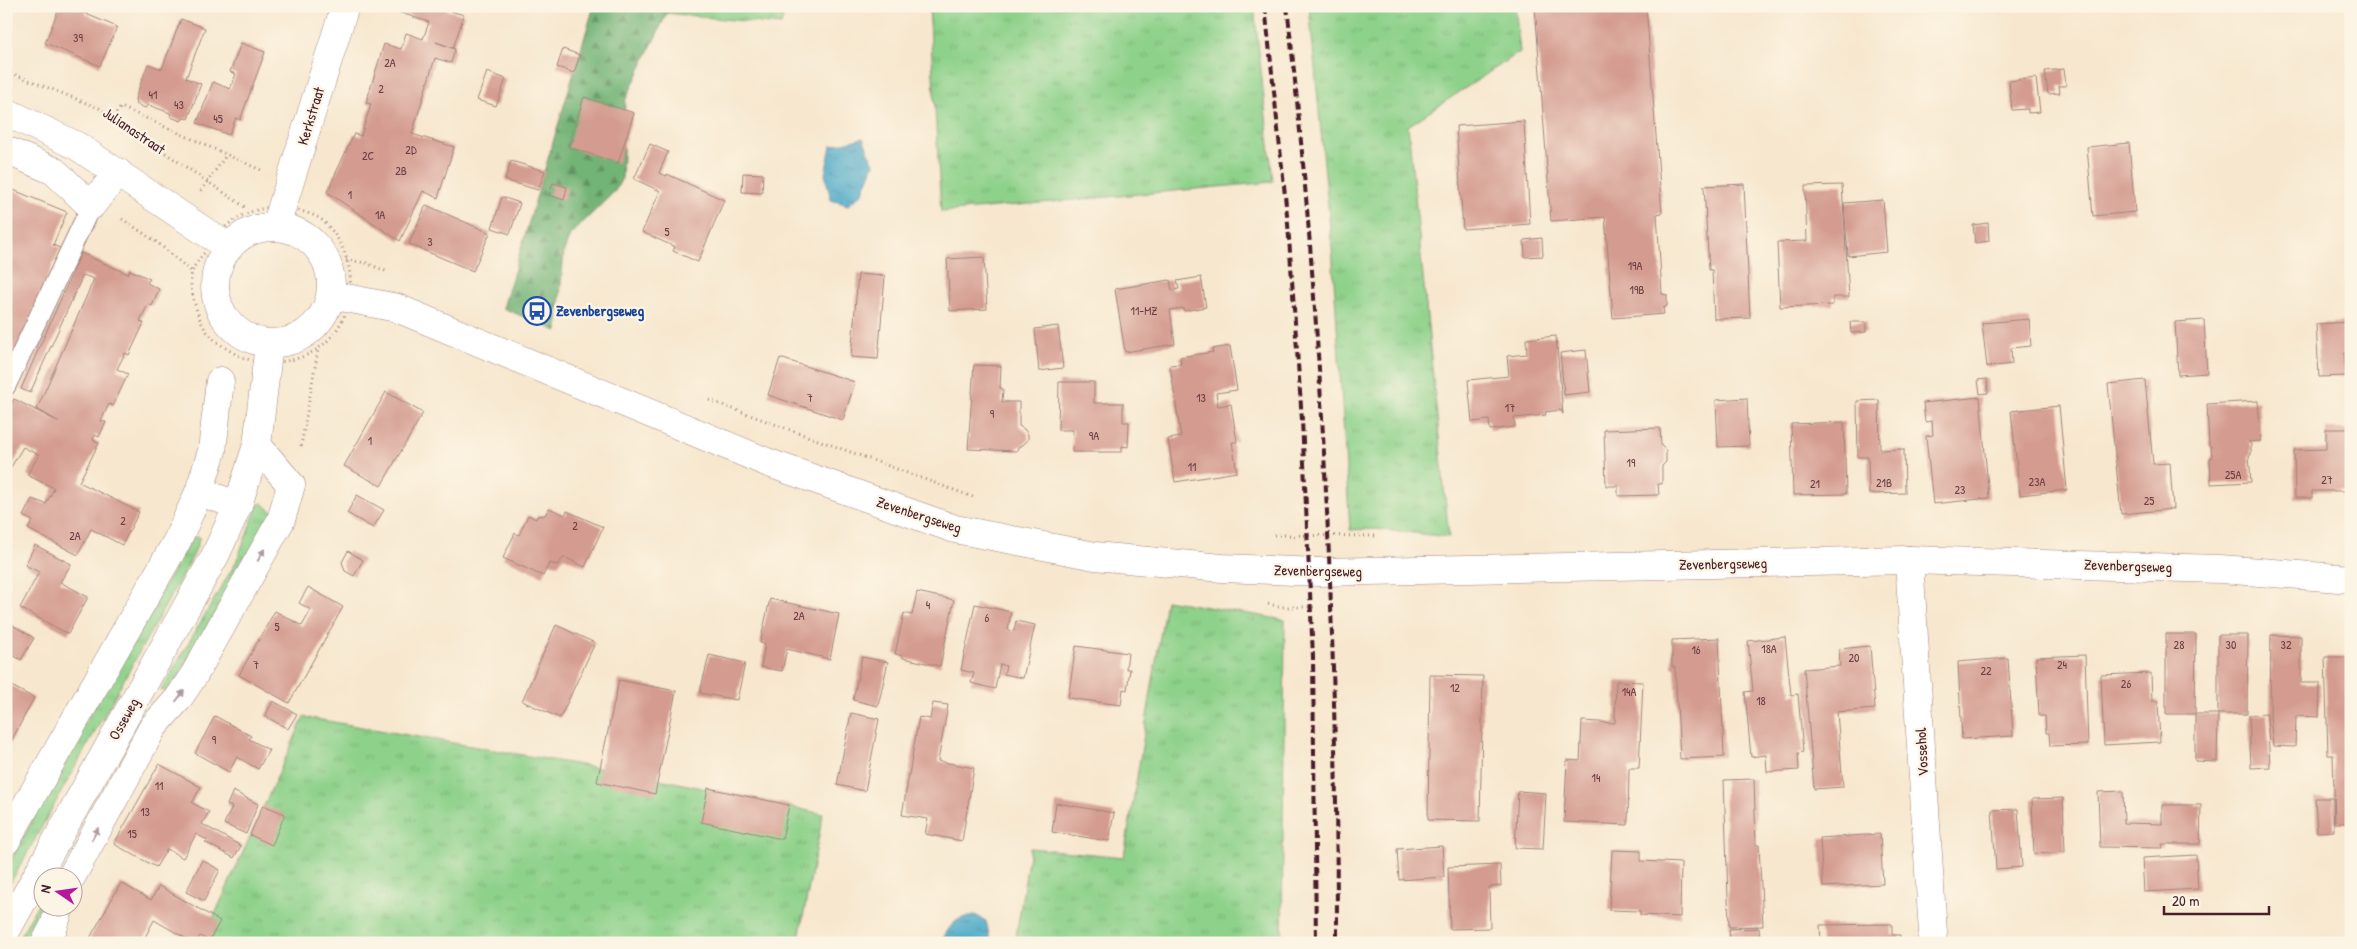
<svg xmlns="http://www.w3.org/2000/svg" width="2357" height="949" font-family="'Patrick Hand',sans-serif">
	<defs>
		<pattern id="grass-tufts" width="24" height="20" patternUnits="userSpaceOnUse" patternTransform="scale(1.25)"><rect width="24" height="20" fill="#8dd18a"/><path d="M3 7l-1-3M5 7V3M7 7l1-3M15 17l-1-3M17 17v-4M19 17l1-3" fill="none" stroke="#7bb377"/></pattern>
		<pattern id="forest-firs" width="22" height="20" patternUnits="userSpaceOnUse" patternTransform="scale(1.25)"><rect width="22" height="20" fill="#72b376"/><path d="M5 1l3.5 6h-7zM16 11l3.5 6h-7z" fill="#609161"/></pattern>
		<pattern id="water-ripples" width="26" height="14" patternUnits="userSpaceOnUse" patternTransform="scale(1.25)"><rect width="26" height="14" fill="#49a8c8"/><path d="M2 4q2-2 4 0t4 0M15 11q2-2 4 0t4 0" fill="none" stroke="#3f88a3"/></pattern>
	</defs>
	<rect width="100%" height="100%" fill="#fcf5e5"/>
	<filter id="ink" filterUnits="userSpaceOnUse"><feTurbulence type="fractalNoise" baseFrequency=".02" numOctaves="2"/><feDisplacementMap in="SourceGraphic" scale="10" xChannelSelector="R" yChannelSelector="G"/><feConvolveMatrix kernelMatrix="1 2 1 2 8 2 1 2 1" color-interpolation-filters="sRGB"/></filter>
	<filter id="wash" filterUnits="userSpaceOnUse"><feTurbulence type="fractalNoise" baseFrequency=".0096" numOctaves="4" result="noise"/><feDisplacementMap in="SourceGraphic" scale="20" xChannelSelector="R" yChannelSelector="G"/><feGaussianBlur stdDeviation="1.12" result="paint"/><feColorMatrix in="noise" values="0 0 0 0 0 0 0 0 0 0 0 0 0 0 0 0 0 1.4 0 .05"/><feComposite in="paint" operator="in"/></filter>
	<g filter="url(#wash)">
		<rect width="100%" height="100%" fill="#f7e7ce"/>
		<!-- grass -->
		<g fill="url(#grass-tufts)" stroke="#6c785a">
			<path d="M647,6H785L781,25L667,13Z"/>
			<path d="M929,6H1254L1273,182L941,212Z"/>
			<path d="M1309,6H1515L1520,52L1408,126L1449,537L1376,529L1350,530L1332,248Z"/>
			<path d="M262,503L273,512L169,692L161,690L236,562L258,505Z"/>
			<path d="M193,537H200L193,556L6,891V870L80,731Z"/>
			<path d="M1166,600L1285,620L1282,943H1015L1030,848L1124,857Z"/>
			<path d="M304,717L655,778L823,814L798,943H202Z"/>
			<path d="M42,896V906L50,907L32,943H17Z"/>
		</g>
		<!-- forest -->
		<path fill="url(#forest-firs)" stroke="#5e6950" d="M594,6H647L667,13L625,101L622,178L615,191L570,235L564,251L557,331L503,308Z"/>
		<!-- water -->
		<g fill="url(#water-ripples)" stroke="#4a647a">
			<path d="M863,138L874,164L862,194L848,205L831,200L825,174L831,146Z"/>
			<path d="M975,915L986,921L991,943H941C950,925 954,918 975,915Z"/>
		</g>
		<g id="blocks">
			<!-- building -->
			<g fill="#d49c90">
				<path d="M60,6H89L86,14L117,27L100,66L45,43Z"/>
				<path d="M397,6H448L447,10L464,15L453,48L436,42L455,49L451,63L435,58L412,134L454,147L438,198L423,191L400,241L327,192L354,134L361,136L371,104L366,103L384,44L401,49L406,33L423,39L429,22L395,11Z"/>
				<path d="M1535,6H1646L1662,213L1657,214L1662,294L1667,295V306L1663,308L1664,314L1613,318L1605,217L1551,221Z"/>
				<path d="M181,19L205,28L186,78L201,84L188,119L184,118L181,121L171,117L170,113L149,105L145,108L136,104L135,99L148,64L162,69Z"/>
				<path d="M241,43L265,52L240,120L236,118L229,135L197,123L213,82L230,89L236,74L230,72Z"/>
				<path d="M563,49L580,55L574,73L557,67Z"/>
				<path d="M2064,69L2066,86H2059L2060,93L2048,94L2045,71Z"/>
				<path d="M487,72L506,79L496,106L477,100Z"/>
				<path d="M2036,78L2040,112L2028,113V109L2012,110L2009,81Z"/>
				<path d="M584,97L634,113L618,163L568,147Z"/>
				<path d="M1524,121L1530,224L1463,229L1456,126Z"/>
				<path d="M2129,143L2135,212L2093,216L2087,147Z"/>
				<path d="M650,144L668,152L659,173L667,176V174L724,200L698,262L673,251L675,247L642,232L660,191L634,179Z"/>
				<path d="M511,161L545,171L538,190L505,180Z"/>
				<path d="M743,173L763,174L762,193L742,192Z"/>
				<path d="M553,183L567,187L564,200L549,195Z"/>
				<path d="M1744,184L1750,318L1714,319L1712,270H1709L1704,186Z"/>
				<path d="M1842,185L1849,297H1833V305L1780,307L1777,242L1807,241L1805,186Z"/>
				<path d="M6,187L67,212L53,245L60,248L25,331L17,354L6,350Z"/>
				<path d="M502,197L520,203L510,234L492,228Z"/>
				<path d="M1883,200L1887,252L1848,256L1844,203Z"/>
				<path d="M426,205L490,233L473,271L409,244Z"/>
				<path d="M1988,223L1989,241L1975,243L1973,225Z"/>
				<path d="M1542,238L1543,256L1525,257L1524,240Z"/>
				<path d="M81,253L128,274L130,270L150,279L147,283L159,289L152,306L148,304L140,321L144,323L129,355L125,353L117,369L128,374L113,406L109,404L101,421L106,422L99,437L95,435L93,440L99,443L79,482L139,512L122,545L91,529L78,555L28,529L33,521L23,516L32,499L46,504L54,488L27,475L39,455L23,447L11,467L6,464V414L14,399L59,422L37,409L94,279L83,275L30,393L21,389Z"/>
				<path d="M984,257L987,309L950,311L947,259Z"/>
				<path d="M858,274L885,276L878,359L851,357Z"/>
				<path d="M1201,277L1206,307L1184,311L1183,308L1170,310L1175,344L1125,352L1115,289L1170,280L1172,290L1179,289L1177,281Z"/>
				<path d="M2029,319L2031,346L2011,348L2012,364L1987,367L1982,323Z"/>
				<path d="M2204,320L2207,373L2178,375L2175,322Z"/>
				<path d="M1850,322H1866V332L1851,333Z"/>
				<path d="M2351,322V352L2344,353L2346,376L2319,377L2316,324Z"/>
				<path d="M1058,326L1063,368L1039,371L1035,329Z"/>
				<path d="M1556,336L1563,414L1561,410L1545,412L1546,415L1514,418L1515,427L1490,430L1489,420L1472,422L1468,380L1509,376L1507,356L1527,354L1526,339Z"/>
				<path d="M1230,346L1237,390L1216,393L1218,406L1231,404L1237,442H1232L1237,472L1175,482L1168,439L1181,437L1170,365L1181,364L1180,357L1213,352L1212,349Z"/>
				<path d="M1586,350L1590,392L1564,395L1560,353Z"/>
				<path d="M780,358L855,382L843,420L768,395Z"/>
				<path d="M974,365L1001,366L1000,388L1003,389L1002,402H1019V426L1024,429L1028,434V440L1023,445L1018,447L1017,451L968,449Z"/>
				<path d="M1987,379L1988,393L1980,394L1978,380Z"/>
				<path d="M2145,380L2153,464L2170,463L2173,509L2121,514L2108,384Z"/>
				<path d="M1059,382H1094V403H1123V422H1129L1128,447L1122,446V452H1072L1073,430H1058Z"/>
				<path d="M386,392L423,413L381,486L344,466Z"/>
				<path d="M1980,397L1989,498L1933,504L1926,436L1933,435L1932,421L1925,422L1923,403Z"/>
				<path d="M1747,398L1749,446L1718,447L1716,400Z"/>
				<path d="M1879,400L1880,450L1904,449L1905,493L1869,494L1868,457H1858L1857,401Z"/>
				<path d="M2258,401L2261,441L2248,442L2251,444V455H2249L2251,482L2211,484L2210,458H2212L2211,446H2209L2207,404Z"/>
				<path d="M2059,406L2067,490L2020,495L2011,411Z"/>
				<path d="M1844,422L1846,494L1793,495L1791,424Z"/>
				<path d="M1660,428L1661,446L1666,450V462L1662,466V484H1658L1659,495L1618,496V486H1606L1604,430Z"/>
				<path d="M2326,429H2351V449H2347V491H2312V498H2295L2294,450L2326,449Z"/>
				<path d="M357,495L384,510L373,528L347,513Z"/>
				<path d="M549,508L565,515L567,511L603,527L585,567L564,557L558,565L549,563L543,576L503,558L515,533L519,535L528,515L536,519L537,516L545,515Z"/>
				<path d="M35,545L71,564L60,582L88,597L68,634L20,608L39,572L25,565Z"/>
				<path d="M348,551L363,560L354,576L345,571L342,562Z"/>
				<path d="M308,587L343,607L289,703L239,675L275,611L302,626L311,610L299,603Z"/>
				<path d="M917,592L954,600L940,666L903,658V656L895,654L904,613L912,615Z"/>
				<path d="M770,599L839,614L830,659L787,649L782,671L761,667L765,644L760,643Z"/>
				<path d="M975,604L1011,612L1008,630L1014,631L1016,621L1035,625L1023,678L1004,674L1006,666L1000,664L995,689L971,683L974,673L961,670Z"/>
				<path d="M9,623L34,638L21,660L6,651V628Z"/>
				<path d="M556,625L595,643L560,718L522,701Z"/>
				<path d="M2166,634H2196L2195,714H2218V635H2248L2247,714H2218L2217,762L2195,761V714H2166Z"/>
				<path d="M2271,635L2301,636V683H2320L2319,717L2296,716L2295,747L2273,746L2270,716Z"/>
				<path d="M1785,637L1791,695L1798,694L1803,752L1798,753L1799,770L1767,772L1766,755L1751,757L1745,692L1753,691L1748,641Z"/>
				<path d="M1719,638L1724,757L1680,759L1675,667H1672V640Z"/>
				<path d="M1076,646L1128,653L1126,669H1130L1127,690L1123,689L1121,705L1068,698Z"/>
				<path d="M1870,646L1875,709L1837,712L1843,787L1814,789L1804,669L1840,666L1839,649Z"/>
				<path d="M709,655L745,663L737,700L700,693Z"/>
				<path d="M2085,655L2088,745L2050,746L2049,733H2046L2045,716H2039L2036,657Z"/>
				<path d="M862,657L888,662L878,706L853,700Z"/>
				<path d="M2325,657H2351V823H2335L2333,755H2328Z"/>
				<path d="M2008,658L2013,736L1962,739L1958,662Z"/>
				<path d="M2151,673L2152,701H2158L2160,742L2104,745L2101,675Z"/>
				<path d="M1430,675L1483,676L1480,821L1428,820Z"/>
				<path d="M619,680L676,691L655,794L597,782Z"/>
				<path d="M1616,681L1643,682L1639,768H1629L1628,825L1564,822L1567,760L1580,761L1582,721L1615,723Z"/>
				<path d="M6,683L34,698L6,751Z"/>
				<path d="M273,701L297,714L288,729L265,716Z"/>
				<path d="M933,703L948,705L938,761L974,768L962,841L925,834L928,819L902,815L919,717L930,719Z"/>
				<path d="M851,713L879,719L865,791L837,785Z"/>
				<path d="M2267,714L2270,767L2251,768L2249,715Z"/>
				<path d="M215,716L251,736L249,739L269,750L258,769L237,757L229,772L195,753Z"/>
				<path d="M159,764L201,787L192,803L209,812L202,824L241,846L234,858L205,842L207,840L196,834L183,858L167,849L156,867L114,844Z"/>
				<path d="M1754,779L1756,845H1759L1763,926L1729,927L1724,780Z"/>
				<path d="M708,788L789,805L782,839L701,822Z"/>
				<path d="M233,791L258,804L246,834L224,824L232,807L227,805Z"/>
				<path d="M1518,791L1546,793L1543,849L1515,848Z"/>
				<path d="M2123,791L2124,823L2162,824V805H2201L2200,844H2162L2163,848L2100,847L2098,792Z"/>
				<path d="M2063,798L2065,852L2034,854L2032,799Z"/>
				<path d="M2315,798H2333L2334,831L2317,832Z"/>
				<path d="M1056,803L1114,813L1109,841L1052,832Z"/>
				<path d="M263,805L285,814L272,845L250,835Z"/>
				<path d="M2018,809L2022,867L1996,869L1992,810Z"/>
				<path d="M1880,834L1883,884L1823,887L1820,838Z"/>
				<path d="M1442,846L1444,877L1399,880L1397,849Z"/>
				<path d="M1612,850L1641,851V861L1681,863L1680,917L1640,915V911L1609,910Z"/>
				<path d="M2196,855L2198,889L2144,892L2142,858Z"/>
				<path d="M202,860L220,870L204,901L186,892Z"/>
				<path d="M1500,865L1501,886L1489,887L1490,928L1450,929L1448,867Z"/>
				<path d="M121,883L151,900L159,886L220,921L209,941L200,936L194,943L154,920L142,943H98L90,938Z"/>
				<path d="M1892,924V935H1900L1899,943H1821L1820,925Z"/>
				<path d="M1759,928L1760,943H1730L1729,929Z"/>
			</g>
		</g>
	</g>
	<g filter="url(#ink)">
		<use href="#blocks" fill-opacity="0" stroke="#a0837c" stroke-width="1"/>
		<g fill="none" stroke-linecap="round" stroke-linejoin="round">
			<defs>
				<path id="service" d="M6,386L91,206"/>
				<g id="minor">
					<path d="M6,150L54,171L91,206L118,172"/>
					<path d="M276,226L345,6"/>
					<path d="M199,492L238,505"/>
					<path d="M1909,560L1933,933L1931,943"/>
					<path d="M6,841L177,541L199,492L212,451L220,381"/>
					<path d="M72,876L153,727L178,699L194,675L281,520L291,485L257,445"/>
					<path d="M45,943L54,926L60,906"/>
				</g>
				<g id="tertiary">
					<path d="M6,112L77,146L228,247"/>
					<circle cx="273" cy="285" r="58"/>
					<path d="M331,295L397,308L769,463L955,529L1095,556L1222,568L1319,572L1909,560L2220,569L2351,579"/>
					<path d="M6,931L216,554L238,505L257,445L269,344"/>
				</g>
			</defs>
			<!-- service casing -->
			<use href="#service" stroke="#a0837c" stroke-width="21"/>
			<!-- minor casing -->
			<use href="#minor" stroke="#a0837c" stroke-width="29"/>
			<!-- tertiary casing -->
			<use href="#tertiary" stroke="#a0837c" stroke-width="29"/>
			<!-- path -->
			<g stroke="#a0837c" stroke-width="3" stroke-dasharray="1 4" stroke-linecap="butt">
				<path d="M6,71L99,108L248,209"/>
				<path d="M113,117L121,107L261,170"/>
				<path d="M201,191L227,154"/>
				<path d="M284,206C295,210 314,213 323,221C375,270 350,360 275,362C259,363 245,360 232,352C216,342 206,335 199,317C195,305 188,285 192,273C193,266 200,259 204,253C224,221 246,208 284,206Z"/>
				<path d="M122,219L158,243L192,272"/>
				<path d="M346,260L366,263L388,272"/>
				<path d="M709,400L973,497"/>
				<path d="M301,446L318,350"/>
				<path d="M1274,535L1377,536"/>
				<path d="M1268,604L1282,607H1316"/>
			</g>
			<!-- service -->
			<use href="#service" stroke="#fff" stroke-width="19"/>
			<!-- minor -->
			<use href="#minor" stroke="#fff" stroke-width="28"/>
			<!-- tertiary -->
			<use href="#tertiary" stroke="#fff" stroke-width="28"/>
			<!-- rail -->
			<g stroke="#4a1f2b" stroke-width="4" stroke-dasharray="8 4" stroke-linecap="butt">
				<path d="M1265,6L1288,224L1302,420L1313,657L1316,943"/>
				<path d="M1287,6C1322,318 1337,630 1337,943"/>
			</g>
		</g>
		<!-- one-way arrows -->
		<defs><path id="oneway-solid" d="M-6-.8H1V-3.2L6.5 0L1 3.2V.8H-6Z" transform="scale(1.25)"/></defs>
		<g fill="#ae9aa0">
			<use href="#oneway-solid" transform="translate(261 555) rotate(-61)"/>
			<use href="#oneway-solid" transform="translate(180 696) rotate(-53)"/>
			<use href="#oneway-solid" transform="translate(95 834) rotate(-62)"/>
		</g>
	</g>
	<!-- icons -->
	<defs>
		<symbol id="bus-ring" viewBox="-11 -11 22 22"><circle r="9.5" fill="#fcf5e5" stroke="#1a4fb4" stroke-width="1.5"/><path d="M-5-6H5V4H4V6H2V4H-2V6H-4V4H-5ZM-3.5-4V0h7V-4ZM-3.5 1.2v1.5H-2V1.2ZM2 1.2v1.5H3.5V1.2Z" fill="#1a4fb4"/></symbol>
	</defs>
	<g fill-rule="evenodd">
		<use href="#bus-ring" x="521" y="295" width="32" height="32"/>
	</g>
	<g text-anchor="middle" stroke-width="4.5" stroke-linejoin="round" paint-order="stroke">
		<!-- number labels -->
		<g font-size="12" fill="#6c3e44">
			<text x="78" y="42">39</text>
			<text x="390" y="67">2A</text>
			<text x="381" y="93">2</text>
			<text x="153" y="99">41</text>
			<text x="179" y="109">43</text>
			<text x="218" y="123">45</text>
			<text x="411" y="154">2D</text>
			<text x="368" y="160">2C</text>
			<text x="401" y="175">2B</text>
			<text x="350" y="199">1</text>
			<text x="380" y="219">1A</text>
			<text x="667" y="236">5</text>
			<text x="430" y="246">3</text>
			<text x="1635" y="270">19A</text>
			<text x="1637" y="294">19B</text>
			<text x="1144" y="315">11-MZ</text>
			<text x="810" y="402">7</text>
			<text x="1201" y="402">13</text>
			<text x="1510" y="412">17</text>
			<text x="992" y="418">9</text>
			<text x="1094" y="440">9A</text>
			<text x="370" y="445">1</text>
			<text x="1631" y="467">19</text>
			<text x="1192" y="471">11</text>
			<text x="2233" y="479">25A</text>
			<text x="2327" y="484">27</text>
			<text x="2037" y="486">23A</text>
			<text x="1884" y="487">21B</text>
			<text x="1815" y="488">21</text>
			<text x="1960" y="494">23</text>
			<text x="2149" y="505">25</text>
			<text x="123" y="525">2</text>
			<text x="575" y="530">2</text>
			<text x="75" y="540">2A</text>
			<text x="928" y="609">4</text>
			<text x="799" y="620">2A</text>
			<text x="987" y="622">6</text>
			<text x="277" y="631">5</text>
			<text x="2179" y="649">28</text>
			<text x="2231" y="649">30</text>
			<text x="2286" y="649">32</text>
			<text x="1769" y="653">18A</text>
			<text x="1696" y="654">16</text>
			<text x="1854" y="662">20</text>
			<text x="256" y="669">7</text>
			<text x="2062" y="669">24</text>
			<text x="1986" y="675">22</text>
			<text x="2126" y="688">26</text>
			<text x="1455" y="692">12</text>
			<text x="1629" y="696">14A</text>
			<text x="1761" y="705">18</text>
			<text x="214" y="744">9</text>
			<text x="1596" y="782">14</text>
			<text x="159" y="790">11</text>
			<text x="145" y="816">13</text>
			<text x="132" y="838">15</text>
		</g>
		<!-- street labels -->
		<g font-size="15" fill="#4a1f2b" stroke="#fcf5e5">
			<text transform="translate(311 116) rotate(-73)" y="5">Kerkstraat</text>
			<text transform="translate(134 131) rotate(34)" y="5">Julianastraat</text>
			<text transform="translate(919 515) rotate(18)" y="5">Zevenbergseweg</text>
			<text transform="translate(1723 564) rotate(-1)" y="5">Zevenbergseweg</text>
			<text transform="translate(2128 566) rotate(2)" y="5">Zevenbergseweg</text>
			<text transform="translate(1318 571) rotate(1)" y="5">Zevenbergseweg</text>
			<text transform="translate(124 719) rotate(-61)" y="5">Osseweg</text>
			<text transform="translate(1922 752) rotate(-93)" y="5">Vossehol</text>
		</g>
		<!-- transit labels -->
		<g font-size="15" font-weight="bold" fill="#164399" stroke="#fcf5e5" text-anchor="start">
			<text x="556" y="316">Zevenbergseweg</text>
		</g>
	</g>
	<!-- margin -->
	<rect width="2357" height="949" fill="none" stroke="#fcf5e5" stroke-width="25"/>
	<!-- north arrow -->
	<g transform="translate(58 892) rotate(283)"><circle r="24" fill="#fcf5e5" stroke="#b59f9b"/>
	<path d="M0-4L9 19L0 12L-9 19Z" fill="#b5179e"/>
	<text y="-8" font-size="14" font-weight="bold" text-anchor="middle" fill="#4a1f2b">N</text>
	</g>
	<!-- scale -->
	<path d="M2164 906v8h105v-8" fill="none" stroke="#4a1f2b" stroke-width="2.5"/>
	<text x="2172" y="906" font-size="15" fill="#4a1f2b" stroke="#fcf5e5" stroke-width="4" paint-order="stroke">20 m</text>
</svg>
